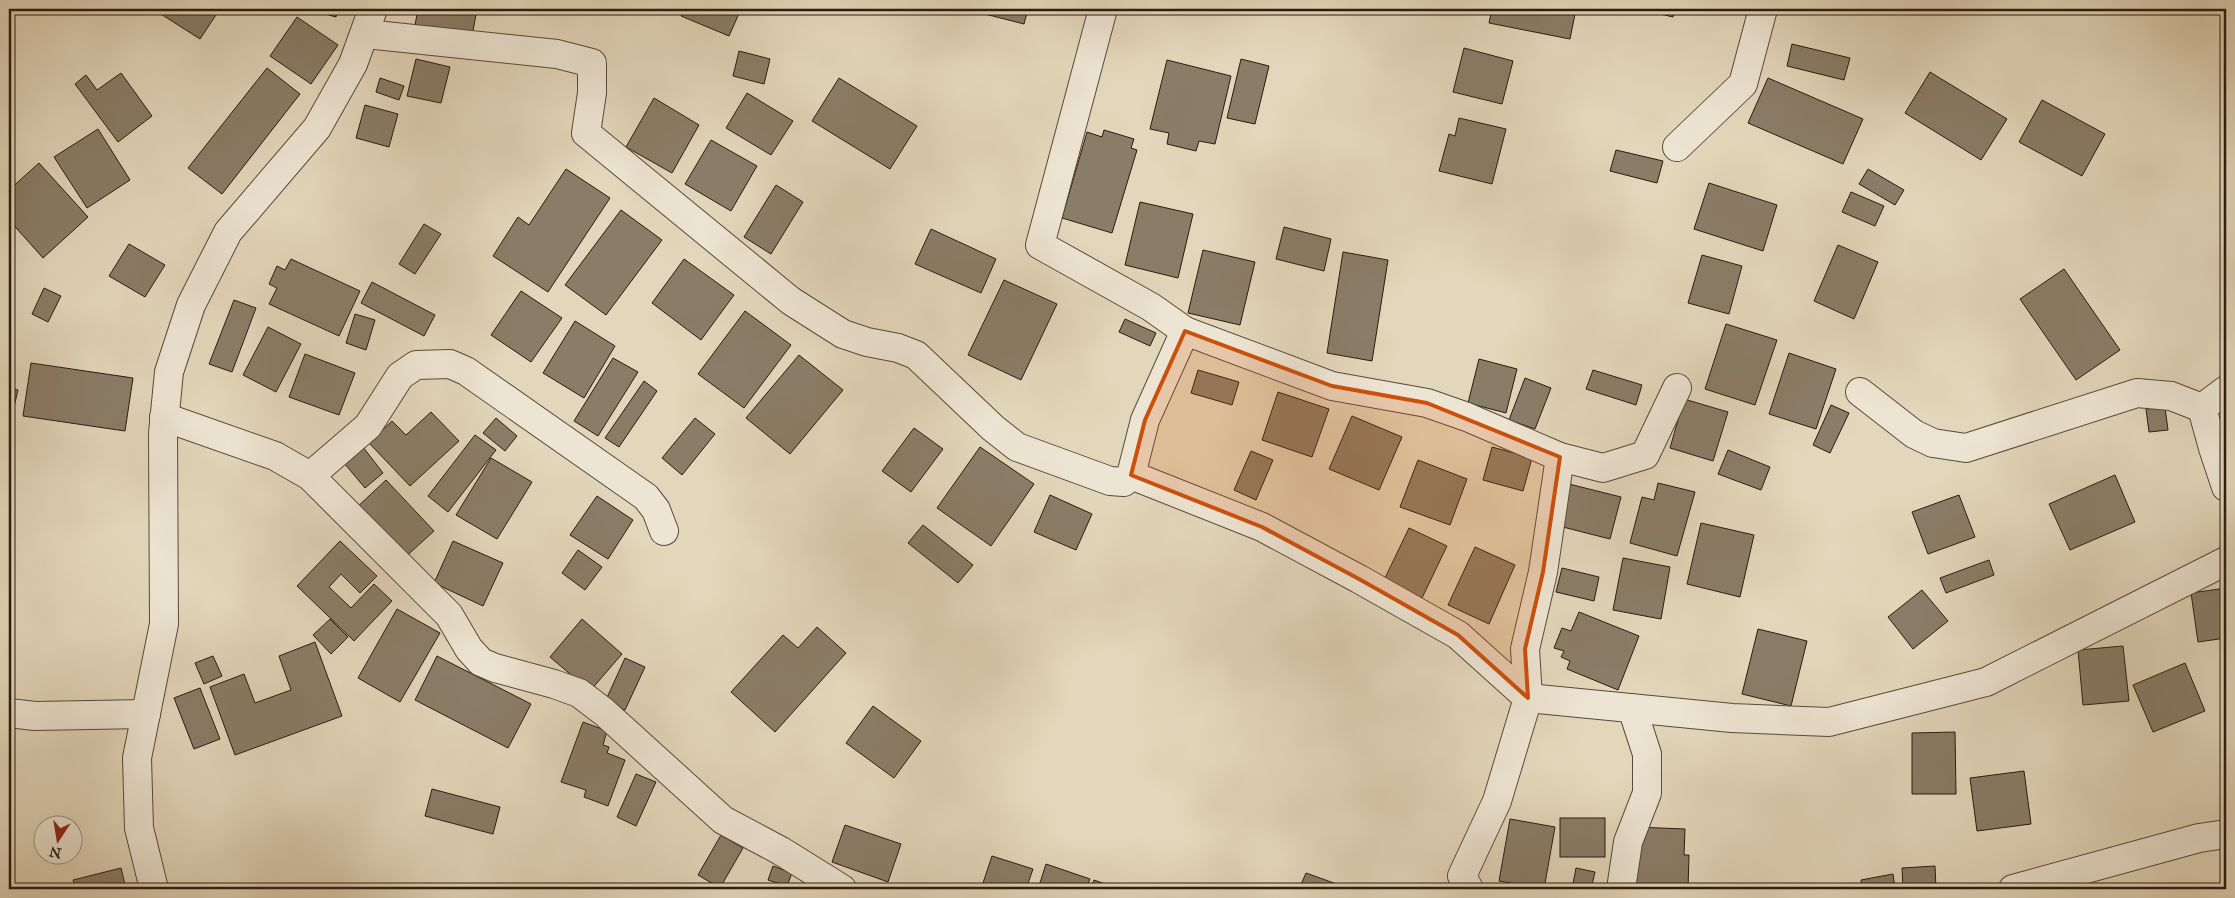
<svg xmlns="http://www.w3.org/2000/svg" width="2235" height="898" font-family="'IM FELL Great Primer',serif">
	<rect width="100%" height="100%" fill="#e3d7bb"/>
	<filter id="stains"><feTurbulence type="fractalNoise" baseFrequency=".004" numOctaves="4"/><feColorMatrix values="0 0 0 0 .2 0 0 0 0 .09 0 0 0 0 .02 0 0 0 .5 -.17"/></filter>
	<radialGradient id="worn" r=".72"><stop offset=".6" stop-color="#630" stop-opacity="0"/><stop offset="1" stop-color="#630" stop-opacity=".3"/></radialGradient>
	<!-- building -->
	<g fill="#8a7d68" stroke="#2a1b0f">
		<path d="M153,9H220L200,39Z"/>
		<path d="M319,9H338L336,17L318,12Z"/>
		<path d="M418,9H477L472,36L415,25Z"/>
		<path d="M684,9H741L729,36L681,16Z"/>
		<path d="M986,9H1028L1024,24L985,14Z"/>
		<path d="M1492,9H1576L1570,39L1489,23Z"/>
		<path d="M1640,9H1675L1673,17Z"/>
		<path d="M297,17L338,45L311,84L270,56Z"/>
		<path d="M1792,44L1850,58L1844,80L1787,66Z"/>
		<path d="M1464,48L1513,61L1502,104L1453,92Z"/>
		<path d="M739,51L770,59L764,84L733,76Z"/>
		<path d="M416,59L450,67L441,103L407,96Z"/>
		<path d="M1241,59L1269,66L1255,124L1227,118Z"/>
		<path d="M1167,60L1231,76L1215,144L1199,141L1196,151L1167,144L1169,133L1150,129Z"/>
		<path d="M267,68L300,94L222,194L188,168Z"/>
		<path d="M1930,72L2007,119L1981,160L1905,113Z"/>
		<path d="M121,73L152,116L118,142L75,84L86,75L97,90Z"/>
		<path d="M380,78L404,86L399,100L376,92Z"/>
		<path d="M839,78L917,126L890,169L812,121Z"/>
		<path d="M1768,78L1863,119L1843,164L1748,123Z"/>
		<path d="M747,93L793,121L771,155L726,128Z"/>
		<path d="M654,98L699,125L672,173L626,147Z"/>
		<path d="M2042,100L2105,134L2082,176L2019,142Z"/>
		<path d="M365,105L398,114L389,147L356,138Z"/>
		<path d="M1459,118L1506,129L1492,184L1439,171L1449,134L1455,136Z"/>
		<path d="M98,129L130,180L87,208L54,157Z"/>
		<path d="M1104,130L1134,139L1131,148L1137,150L1112,233L1062,218L1087,132L1102,137Z"/>
		<path d="M711,140L757,166L731,211L685,184Z"/>
		<path d="M1616,150L1663,161L1657,183L1610,171Z"/>
		<path d="M39,163L88,217L43,258L9,220V190Z"/>
		<path d="M566,169L610,198L548,292L493,256L518,217L529,225Z"/>
		<path d="M1868,169L1904,190L1895,205L1859,184Z"/>
		<path d="M1709,183L1777,205L1763,251L1694,229Z"/>
		<path d="M776,185L803,202L771,254L744,237Z"/>
		<path d="M1851,192L1884,206L1875,226L1842,212Z"/>
		<path d="M1140,202L1193,214L1178,278L1125,265Z"/>
		<path d="M621,210L662,240L606,315L565,285Z"/>
		<path d="M424,224L441,234L415,274L399,264Z"/>
		<path d="M1284,227L1331,239L1324,271L1276,259Z"/>
		<path d="M931,229L996,259L981,293L915,264Z"/>
		<path d="M129,244L165,265L145,297L109,276Z"/>
		<path d="M1838,245L1878,262L1854,319L1814,301Z"/>
		<path d="M1203,250L1255,262L1240,325L1188,313Z"/>
		<path d="M1343,252L1388,260L1372,361L1327,353Z"/>
		<path d="M1702,255L1742,266L1729,314L1688,303Z"/>
		<path d="M291,259L360,291L339,336L269,304L277,288L269,284L277,266L285,270Z"/>
		<path d="M684,259L734,295L701,340L652,303Z"/>
		<path d="M2064,269L2120,350L2076,380L2020,299Z"/>
		<path d="M1004,280L1057,304L1021,380L968,355Z"/>
		<path d="M372,282L435,315L424,336L361,303Z"/>
		<path d="M44,288L61,296L48,322L32,314Z"/>
		<path d="M521,291L562,318L531,362L491,335Z"/>
		<path d="M234,300L256,308L232,372L209,364Z"/>
		<path d="M745,311L791,345L744,408L698,374Z"/>
		<path d="M355,314L375,320L366,350L346,343Z"/>
		<path d="M1125,319L1156,333L1150,346L1119,332Z"/>
		<path d="M575,321L615,346L584,398L543,373Z"/>
		<path d="M1726,324L1777,340L1755,405L1705,389Z"/>
		<path d="M268,327L301,344L276,392L243,375Z"/>
		<path d="M1789,353L1836,369L1816,429L1769,414Z"/>
		<path d="M305,354L355,373L339,415L289,397Z"/>
		<path d="M799,355L843,390L790,454L746,418Z"/>
		<path d="M613,358L638,372L598,436L574,421Z"/>
		<path d="M1479,359L1517,369L1506,413L1468,403Z"/>
		<path d="M31,363L133,378L125,431L23,416Z"/>
		<path d="M1198,370L1239,382L1232,405L1191,393Z"/>
		<path d="M1593,370L1642,385L1636,405L1586,389Z"/>
		<path d="M1525,378L1551,388L1535,429L1509,420Z"/>
		<path d="M644,381L657,391L619,447L605,438Z"/>
		<path d="M9,388L18,390L12,415L9,414Z"/>
		<path d="M1278,392L1329,409L1312,457L1262,440Z"/>
		<path d="M1684,399L1728,412L1713,461L1670,448Z"/>
		<path d="M1831,405L1849,413L1830,453L1813,445Z"/>
		<path d="M2165,407L2168,430L2149,432L2146,409Z"/>
		<path d="M431,412L459,441L410,486L369,443L392,421L406,435Z"/>
		<path d="M1352,416L1402,437L1379,490L1329,469Z"/>
		<path d="M496,418L517,436L505,451L483,433Z"/>
		<path d="M695,418L715,434L682,475L662,458Z"/>
		<path d="M914,428L943,449L911,492L882,471Z"/>
		<path d="M475,435L496,450L448,512L428,496Z"/>
		<path d="M363,447L383,473L365,488L344,463Z"/>
		<path d="M980,447L1034,484L991,546L937,508Z"/>
		<path d="M1492,447L1532,458L1523,491L1483,480Z"/>
		<path d="M1728,450L1770,467L1761,490L1718,474Z"/>
		<path d="M1251,451L1273,460L1256,500L1234,490Z"/>
		<path d="M491,458L532,482L497,539L456,515Z"/>
		<path d="M1418,460L1467,479L1450,525L1400,507Z"/>
		<path d="M2115,475L2135,522L2070,550L2049,504Z"/>
		<path d="M386,480L434,531L401,561L354,510Z"/>
		<path d="M1658,483L1695,492L1677,556L1630,543L1642,497L1654,500Z"/>
		<path d="M1569,484L1621,497L1610,539L1559,526Z"/>
		<path d="M1050,495L1092,514L1076,550L1034,532Z"/>
		<path d="M1959,495L1975,537L1928,554L1912,512Z"/>
		<path d="M597,496L633,520L608,559L570,535Z"/>
		<path d="M1701,523L1754,535L1740,597L1687,584Z"/>
		<path d="M923,525L973,565L958,583L908,543Z"/>
		<path d="M1409,528L1447,546L1422,598L1384,580Z"/>
		<path d="M340,541L377,576L360,593L341,574L329,587L351,608L374,584L392,601L354,641L297,586Z"/>
		<path d="M453,541L503,563L483,606L434,583Z"/>
		<path d="M1475,547L1515,565L1489,624L1448,605Z"/>
		<path d="M578,550L602,567L585,590L562,573Z"/>
		<path d="M1623,558L1670,567L1661,619L1613,610Z"/>
		<path d="M1989,560L1994,575L1946,593L1940,578Z"/>
		<path d="M1562,568L1599,577L1594,601L1556,592Z"/>
		<path d="M2226,588V638L2198,642L2191,593Z"/>
		<path d="M1922,590L1948,621L1913,649L1888,617Z"/>
		<path d="M397,609L440,633L400,702L358,678Z"/>
		<path d="M1579,612L1639,636L1618,690L1567,669L1570,661L1561,657L1564,651L1554,648L1562,628L1571,631Z"/>
		<path d="M330,619L348,637L331,654L313,635Z"/>
		<path d="M582,619L622,654L590,691L550,657Z"/>
		<path d="M817,627L846,653L775,732L731,692L783,635L798,648Z"/>
		<path d="M1758,629L1807,641L1791,706L1742,694Z"/>
		<path d="M315,642L342,716L235,755L210,687L244,674L255,703L291,690L279,656Z"/>
		<path d="M2123,646L2129,701L2083,705L2078,650Z"/>
		<path d="M213,656L222,676L204,684L195,663Z"/>
		<path d="M437,656L531,704L508,748L415,700Z"/>
		<path d="M625,658L645,667L625,710L605,702Z"/>
		<path d="M2185,663L2205,711L2153,732L2133,685Z"/>
		<path d="M200,688L220,739L194,749L174,698Z"/>
		<path d="M873,706L921,741L894,778L846,743Z"/>
		<path d="M583,722L607,731L603,745L609,747L607,753L625,760L608,806L584,797L586,790L561,782Z"/>
		<path d="M1955,732L1956,794H1912V733Z"/>
		<path d="M2024,771L2031,824L1977,831L1970,778Z"/>
		<path d="M636,774L656,782L636,826L617,817Z"/>
		<path d="M432,789L500,807L493,834L425,816Z"/>
		<rect x="1560" y="818" width="45" height="39"/>
		<path d="M1510,819L1555,827L1544,889L1499,881Z"/>
		<path d="M845,825L901,844L888,882L832,862Z"/>
		<path d="M1636,827L1685,829L1684,855H1689L1688,889H1634Z"/>
		<path d="M721,835L743,848L720,888L698,875Z"/>
		<path d="M992,856L1033,869L1026,889H981Z"/>
		<path d="M1046,864L1090,879L1086,889H1038Z"/>
		<path d="M773,866L792,873L787,886L768,880Z"/>
		<path d="M1935,866L1936,889H1903L1902,868Z"/>
		<path d="M121,868L126,889H76L73,880Z"/>
		<path d="M1576,868L1595,872L1591,889H1572Z"/>
		<path d="M1306,873L1345,887L1344,889H1299Z"/>
		<path d="M1893,874L1895,889H1862L1861,880Z"/>
		<path d="M1094,880L1119,889H1090Z"/>
	</g>
	<g fill="none" stroke-linecap="round" stroke-linejoin="round">
		<defs>
			<g id="minor">
				<path d="M1103,9L1040,245L1151,307L1185,331"/>
				<path d="M366,34L557,54L592,63V93L586,133L791,301L843,334L867,342L898,348L916,355L993,428L1017,447L1110,481L1124,482L1131,475L1145,420L1185,331L1332,386L1427,403L1467,417L1560,457L1603,468L1645,455L1677,388"/>
				<path d="M1677,147L1743,84L1763,9"/>
				<path d="M2226,390L2202,408L2213,448L2226,487"/>
				<path d="M1860,392L1914,434L1933,443L1966,448L2137,393L2171,396L2202,408"/>
				<path d="M164,417L275,456L310,476L449,615L469,649L481,662L495,668L554,684L579,693L604,712L723,820L781,851L842,889"/>
				<path d="M1131,475L1262,527L1359,579L1458,635L1528,698L1732,718L1829,722L1986,682L2226,561"/>
				<path d="M310,476L368,426L400,376L416,365L450,364L466,371L646,497L656,510L664,531"/>
				<path d="M9,713L35,716L146,714"/>
				<path d="M154,889L139,828L137,758L164,624L163,433L169,372L191,305L228,232L317,128L353,64L373,9"/>
				<path d="M1469,889L1462,876L1497,801L1528,698L1525,649L1543,572L1560,457"/>
				<path d="M1621,889L1628,842L1647,793V754L1632,708"/>
				<path d="M2013,889L2199,838L2226,834"/>
			</g>
		</defs>
		<!-- minor casing -->
		<use href="#minor" stroke="#584a3a" stroke-width="30"/>
		<!-- minor -->
		<use href="#minor" stroke="#ede5d3" stroke-width="28"/>
	</g>
	<!-- marked area -->
	<path fill="#cc500c" fill-opacity="0.2" stroke="#cc500c" stroke-width="4" stroke-linejoin="round" d="M1185,331L1332,386L1427,403L1560,457L1543,572L1525,649L1528,698L1458,635L1359,579L1262,527L1131,475L1145,420Z"/>
	<!-- margin -->
	<rect width="2235" height="898" fill="none" stroke="#e3d7bb" stroke-width="30"/>
	<rect x="10" y="10" width="2215" height="878" fill="none" stroke="#2a1b0f" stroke-width="2.5"/>
	<rect x="15" y="15" width="2205" height="868" fill="none" stroke="#2a1b0f"/>
	<!-- north arrow -->
	<g transform="translate(58 840) rotate(192)"><circle r="24" fill="#ede5d3" stroke="#9f9485"/>
	<path d="M0-4L9 19L0 12L-9 19Z" fill="#8f2418"/>
	<text y="-8" font-size="14" font-weight="bold" text-anchor="middle" fill="#2a1b0f">N</text>
	</g>
	<rect width="100%" height="100%" filter="url(#stains)"/>
	<rect width="100%" height="100%" fill="url(#worn)"/>
</svg>
